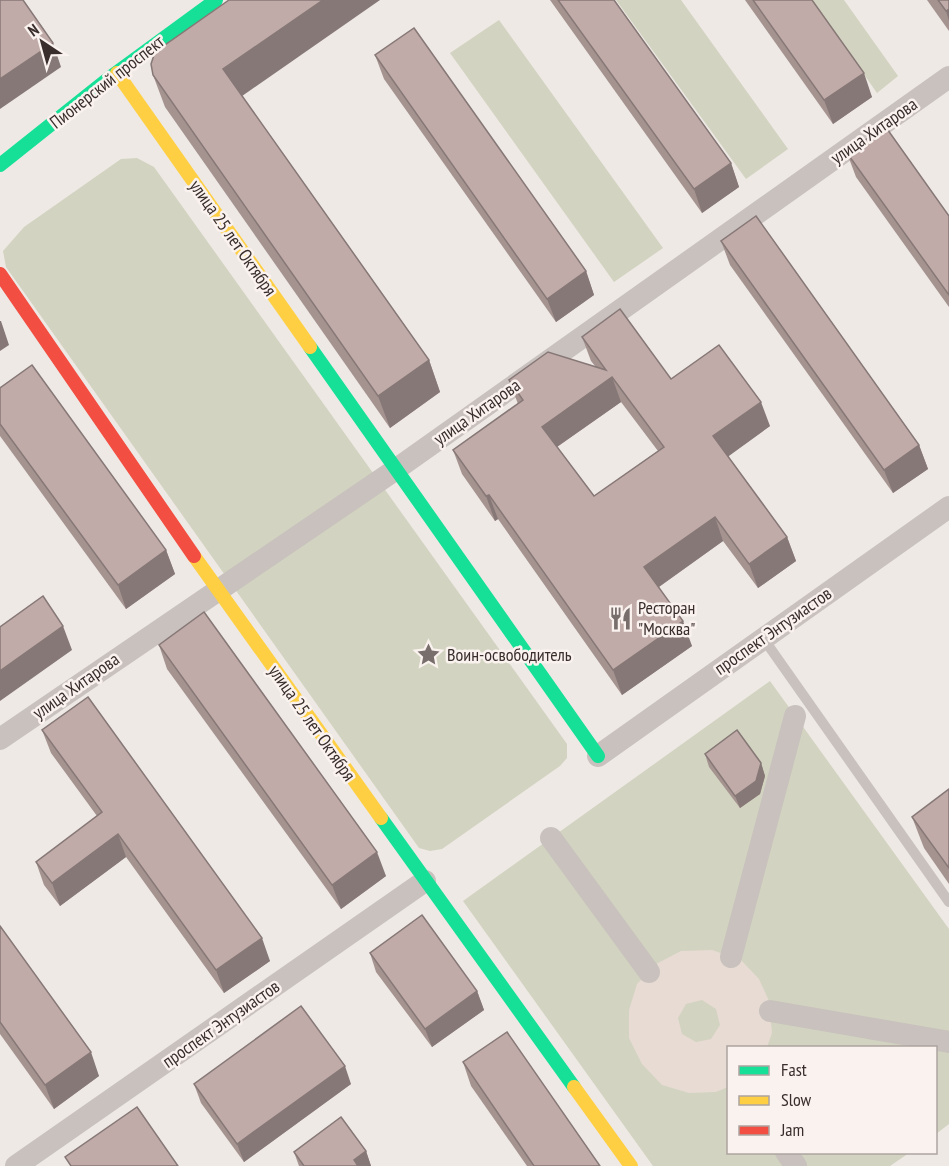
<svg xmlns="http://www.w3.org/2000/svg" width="949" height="1166" font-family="'PT Sans Narrow',sans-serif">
	<rect width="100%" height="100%" fill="#eee9e5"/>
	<!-- green -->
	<g fill="#d2d3c0">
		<path d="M616,0H681L788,149L746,179Z"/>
		<path d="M812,0H844L898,76L877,93Z"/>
		<path d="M499,20L663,248L614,282L450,53Z"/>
		<path d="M137,158L154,167L567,744V758L560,766L442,849L430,851L419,848L6,267L3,251L24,227L121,159Z"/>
		<path d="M770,681L949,929V1124L936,1134V1048H728V1152L909,1153L890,1166H653L463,901Z"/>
	</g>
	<!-- plaza -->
	<path fill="#e7dbd3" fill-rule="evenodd" d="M712,950L741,960L759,979L769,1001L772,1033L767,1047L728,1048V1087L716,1092L689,1093L662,1085L642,1064L629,1038V1010L637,984L658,963L681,951ZM702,1000L716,1009L720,1025L711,1039L696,1042L682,1034L678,1018L686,1004Z"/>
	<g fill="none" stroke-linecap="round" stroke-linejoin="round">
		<!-- lane -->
		<path stroke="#c8c1bd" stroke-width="10" d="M763,638L949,902"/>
		<!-- street -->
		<g stroke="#c8c1bd" stroke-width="22">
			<path d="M0,739L395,470L949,77"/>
			<path d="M598,756L949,507"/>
			<path d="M551,838L649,972"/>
			<path d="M731,957L795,716"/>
			<path d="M770,1011L949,1042"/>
			<path d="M786,1152L796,1166"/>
			<path d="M16,1166L425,881"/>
		</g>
		<!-- fast -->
		<g stroke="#16e098" stroke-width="14">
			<path d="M0,165L108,79L216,0"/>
			<path d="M310,347L598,756"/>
			<path d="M381,818L574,1087"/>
		</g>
		<!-- slow -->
		<g stroke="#ffcf43" stroke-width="14">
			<path d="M117,73L310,347"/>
			<path d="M194,556L381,818"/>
			<path d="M574,1087L631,1166"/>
		</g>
		<!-- jam -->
		<path stroke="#f24e42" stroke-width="14" d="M0,274L194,556"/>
	</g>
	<!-- wall -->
	<g fill="#a59390" fill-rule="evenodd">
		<path d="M550,0H614L731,163L739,187L702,213Z"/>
		<path d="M745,0H812L872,97L833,124Z"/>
		<path d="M927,0H949V31Z"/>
		<path d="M375,55L586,271L594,295L556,322L384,79Z"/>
		<path d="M153,75L242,96L429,360L440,392L390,428L165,107Z"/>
		<path d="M847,153L949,216V307L856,177Z"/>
		<path d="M721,241L919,445L928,469L893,493L730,265Z"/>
		<path d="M582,337L770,426L728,456L787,537L796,561L758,588L723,541L659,587L692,646L622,695L498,519L495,521L462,474L453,450L518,404L509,380L595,366L591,361ZM621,402L658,451L594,496L557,447Z"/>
		<path d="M0,388L166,550L175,574L126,609L0,436Z"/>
		<path d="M159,645L386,876L341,909L167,669Z"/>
		<path d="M42,730L270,961L224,993L126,857L60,906L44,885L36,862L97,816L51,753Z"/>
		<path d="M705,754L761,763L765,776L760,794L740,808L709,767Z"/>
		<path d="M949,789V884L924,848L912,817Z"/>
		<path d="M0,926L99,1076L54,1109L0,1034Z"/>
		<path d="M370,953L477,991L484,1010L432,1047L376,972Z"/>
		<path d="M463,1062L600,1166H527L471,1086Z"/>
		<path d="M194,1084H351L244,1162L201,1103Z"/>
		<path d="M366,1151L371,1166H299L294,1152Z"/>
	</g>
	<!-- shaded-wall -->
	<g fill="#867876">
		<path d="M323,0H380L235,101L223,69Z"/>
		<path d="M949,9V21L946,11Z"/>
		<path d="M53,43L61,67L0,109V79Z"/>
		<path d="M864,73L872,97L833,124L824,100Z"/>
		<path d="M731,163L739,187L702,213L694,189Z"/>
		<path d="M586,271L594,295L556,322L547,299Z"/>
		<path d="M0,321H1L9,345L0,351Z"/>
		<path d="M429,360L440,392L390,428L378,396Z"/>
		<path d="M612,377L621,402L551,451L542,427Z"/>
		<path d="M761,402L770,426L722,461L713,436Z"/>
		<path d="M919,445L928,469L893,493L884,470Z"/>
		<path d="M489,495L498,519L495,521L486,496Z"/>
		<path d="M715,517L723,541L653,591L644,567Z"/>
		<path d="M787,537L796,561L758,588L749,564Z"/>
		<path d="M166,550L175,574L126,609L118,585Z"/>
		<path d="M683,621L692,646L622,695L613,670Z"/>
		<path d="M63,626L72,650L0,701V671Z"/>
		<path d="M761,763L765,776L760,794L740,808L735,796Z"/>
		<path d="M118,834L126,857L60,906L52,883Z"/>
		<path d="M377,852L386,876L341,909L332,885Z"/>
		<path d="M262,938L270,961L224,993L216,970Z"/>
		<path d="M477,991L484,1010L432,1047L425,1029Z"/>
		<path d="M91,1052L99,1076L54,1109L45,1085Z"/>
		<path d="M345,1066L351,1084L244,1162L237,1144Z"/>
		<path d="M366,1151L371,1166H356L354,1160Z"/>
	</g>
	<!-- building -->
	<g fill="#c0aba8" stroke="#867876" stroke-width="1.5" fill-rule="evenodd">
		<path d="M0,0H23L53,43L0,79Z"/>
		<path d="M229,0H323L223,69L429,360L378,396L153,75L151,64L155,52Z"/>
		<path d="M558,0H614L731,163L694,189Z"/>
		<path d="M753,0H812L864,73L824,100Z"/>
		<path d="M938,0H949V9L946,11Z"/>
		<path d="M414,28L586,271L547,299L375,55Z"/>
		<path d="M885,126L949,216V295L847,153Z"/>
		<path d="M756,216L919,445L884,470L721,241Z"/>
		<path d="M620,309L671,379L719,345L761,402L713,436L787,537L749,564L715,517L644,567L683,621L613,670L489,495L486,496L453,450L523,400L509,380L548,352L606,370L582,337ZM612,377L664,447L594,496L542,427Z"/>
		<path d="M32,365L166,550L118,585L0,424V388Z"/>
		<path d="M43,596L63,626L0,671V627Z"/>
		<path d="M204,612L377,852L332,885L159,645Z"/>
		<path d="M88,697L262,938L216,970L118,834L52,883L36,862L102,812L42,730Z"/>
		<path d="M737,730L761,763L756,781L735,796L705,754Z"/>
		<path d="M949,789V868L912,817Z"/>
		<path d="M422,915L477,991L425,1029L370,953Z"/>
		<path d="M0,926L91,1052L45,1085L0,1022Z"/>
		<path d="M301,1006L345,1066L237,1144L194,1084Z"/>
		<path d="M507,1032L600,1166H534L463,1062Z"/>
		<path d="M137,1107L178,1166H71L65,1157Z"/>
		<path d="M341,1117L366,1151L354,1160L358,1166H304L294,1152Z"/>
	</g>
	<!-- icons -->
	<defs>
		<symbol id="restaurant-bare" viewBox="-9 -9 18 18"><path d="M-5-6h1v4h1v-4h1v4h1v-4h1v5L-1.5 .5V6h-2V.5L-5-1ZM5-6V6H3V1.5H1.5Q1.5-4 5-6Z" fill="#786f6c" stroke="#faf2ee" stroke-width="2.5" paint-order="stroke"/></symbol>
		<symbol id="sight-bare" viewBox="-9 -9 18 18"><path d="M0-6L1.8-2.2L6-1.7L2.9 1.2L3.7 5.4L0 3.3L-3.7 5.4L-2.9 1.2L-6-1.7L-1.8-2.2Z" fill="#786f6c" stroke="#faf2ee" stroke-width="2.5" paint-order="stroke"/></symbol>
	</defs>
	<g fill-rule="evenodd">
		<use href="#restaurant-bare" x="604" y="602" width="33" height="33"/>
		<use href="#sight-bare" x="412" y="638" width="33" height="33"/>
	</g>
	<g text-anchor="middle" stroke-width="5" stroke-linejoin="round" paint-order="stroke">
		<!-- street labels -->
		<g font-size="18" fill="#392e2b" stroke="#faf2ee">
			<text transform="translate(107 82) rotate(-38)" y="6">Пионерский проспект</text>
			<text transform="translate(874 131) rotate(-35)" y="6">улица Хитарова</text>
			<text transform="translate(233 238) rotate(55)" y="6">улица 25 лет Октября</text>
			<text transform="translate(477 412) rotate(-35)" y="6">улица Хитарова</text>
			<text transform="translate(773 631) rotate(-35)" y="6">проспект Энтузиастов</text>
			<text transform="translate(76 686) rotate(-35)" y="6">улица Хитарова</text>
			<text transform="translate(312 723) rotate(55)" y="6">улица 25 лет Октября</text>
			<text transform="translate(221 1024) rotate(-35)" y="6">проспект Энтузиастов</text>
		</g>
		<!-- poi labels -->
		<g font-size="18" fill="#392e2b" stroke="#faf2ee" text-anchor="start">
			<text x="638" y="614">Ресторан<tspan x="638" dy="21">"Москва"</tspan></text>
			<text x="447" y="661">Воин-освободитель</text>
		</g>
	</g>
	<!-- legend -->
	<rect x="727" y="1046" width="210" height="108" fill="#faf2ee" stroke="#ada4a0" stroke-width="1.5"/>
	<rect x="739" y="1066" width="30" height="9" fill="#16e098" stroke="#ada4a0" stroke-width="1.5"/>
	<text x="781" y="1076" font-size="18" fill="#392e2b">Fast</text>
	<rect x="739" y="1096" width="30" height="9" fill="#ffcf43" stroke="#ada4a0" stroke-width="1.5"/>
	<text x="781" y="1106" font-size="18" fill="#392e2b">Slow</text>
	<rect x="739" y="1126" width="30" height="9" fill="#f24e42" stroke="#ada4a0" stroke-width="1.5"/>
	<text x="781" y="1136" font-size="18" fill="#392e2b">Jam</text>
	<!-- north arrow -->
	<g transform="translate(42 42) rotate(324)" stroke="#faf2ee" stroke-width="4.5" paint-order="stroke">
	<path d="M0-4.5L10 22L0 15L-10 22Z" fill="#392e2b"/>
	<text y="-9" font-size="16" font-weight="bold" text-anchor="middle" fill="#392e2b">N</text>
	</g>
</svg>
